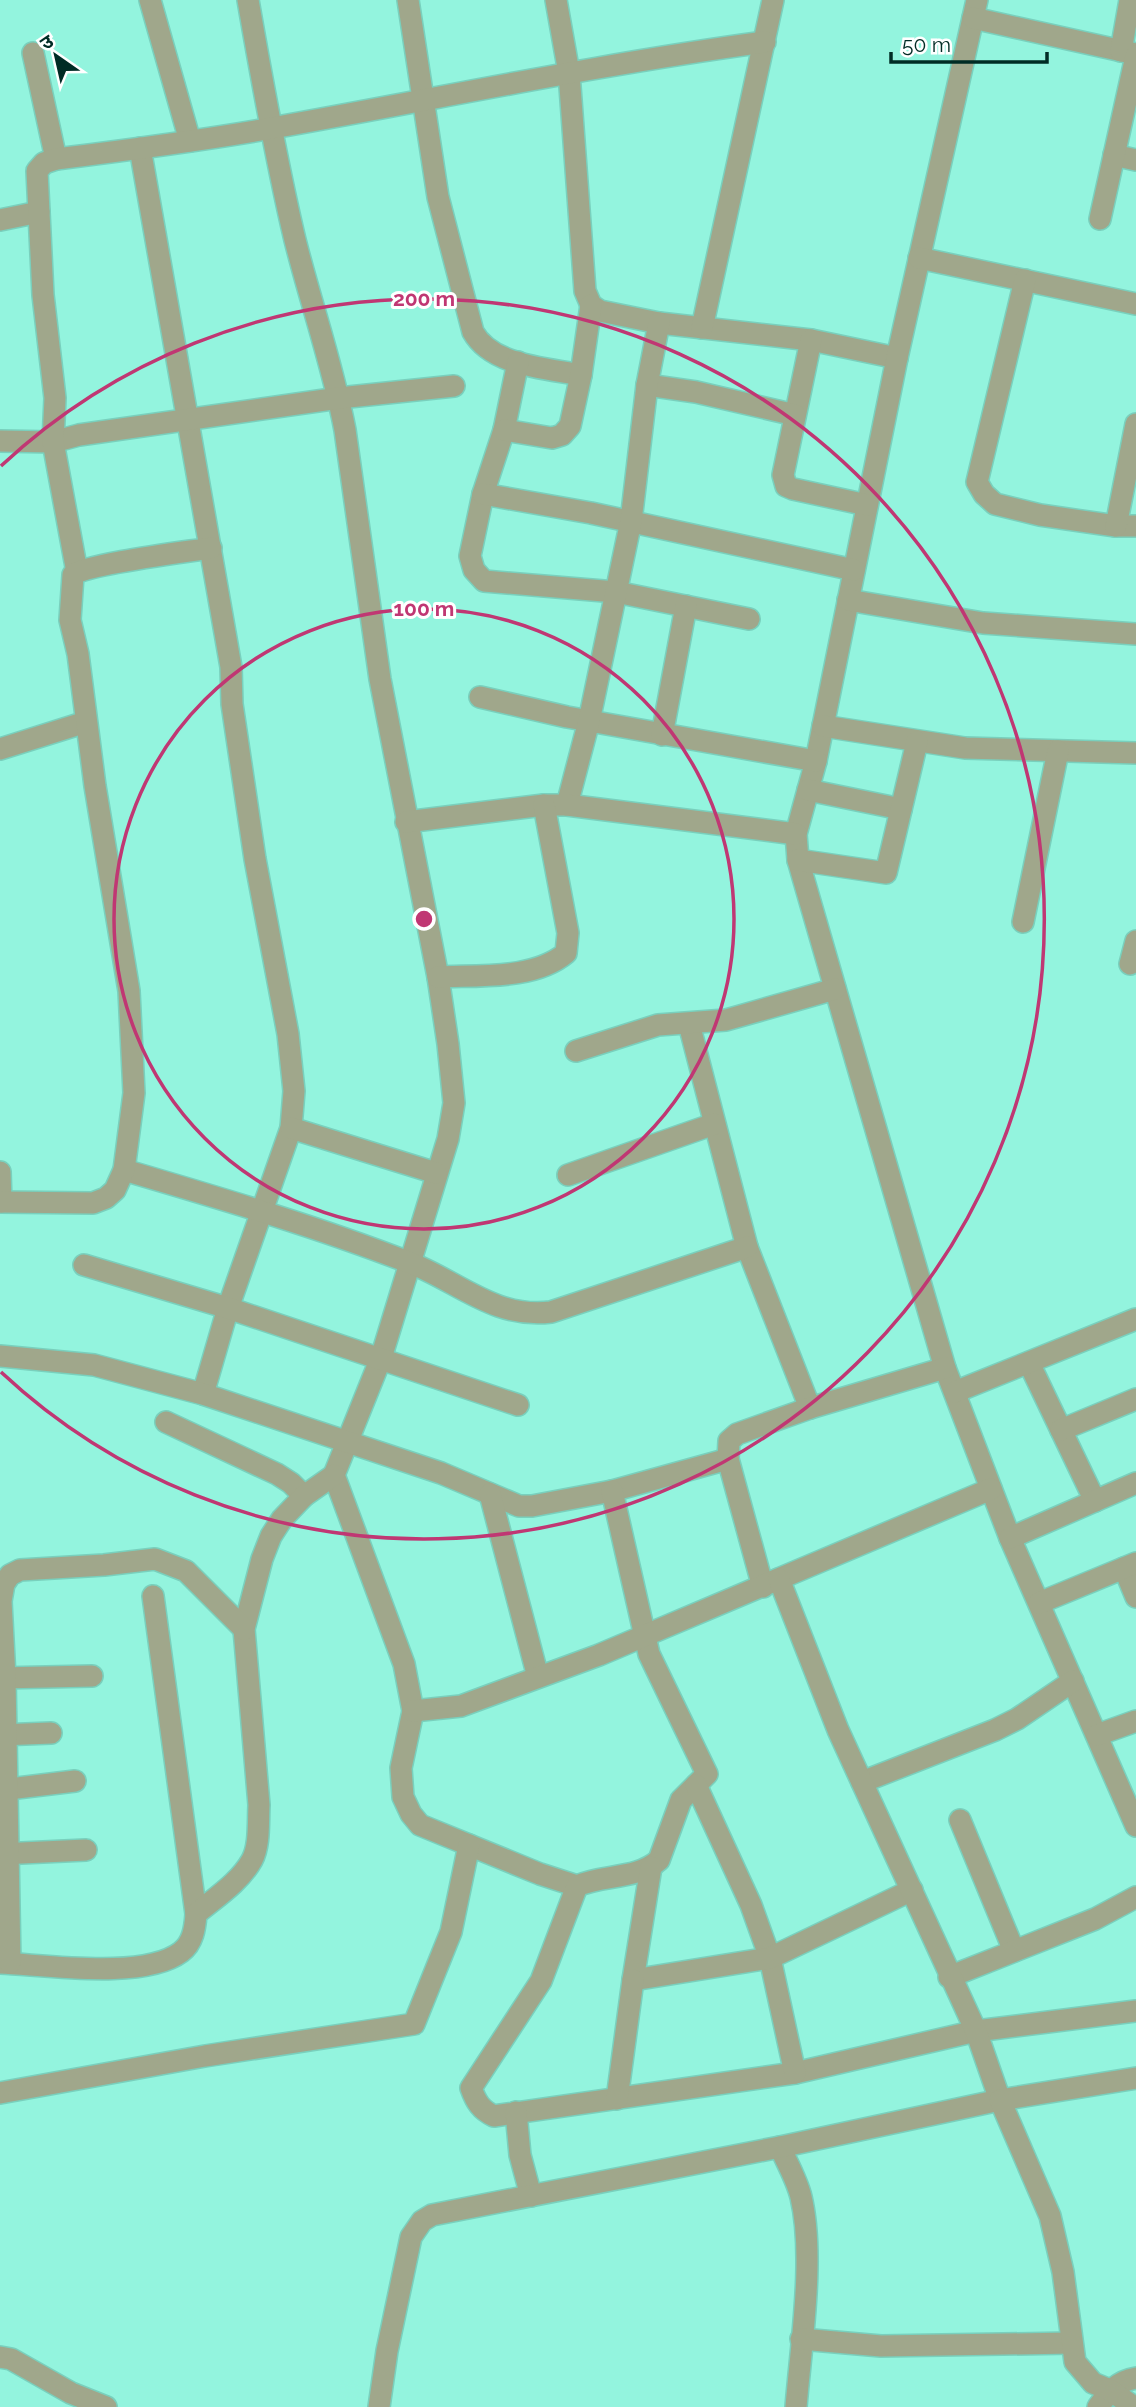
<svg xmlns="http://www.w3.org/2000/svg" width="1136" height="2407" font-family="Raleway,'Noto Sans Devanagari',sans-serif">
	<rect width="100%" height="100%" fill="#93f4de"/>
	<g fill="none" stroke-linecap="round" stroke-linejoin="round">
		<defs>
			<g id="minor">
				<path d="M150,0L190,141"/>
				<path d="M248,0C262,81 276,160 295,240C311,304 333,366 345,430L380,679L438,977L448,1044L454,1103L448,1139L381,1358L334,1475L404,1664L413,1711L401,1768L403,1797L411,1814L420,1825L540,1874L577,1886"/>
				<path d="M408,0L438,197L473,332C492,366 546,368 581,375"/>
				<path d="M556,0L569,73L585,291L591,305L600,311L659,323L811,340L897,358"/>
				<path d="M977,0L897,358L816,761L796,834L798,860L945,1368L1010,1538L1136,1826"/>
				<path d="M973,18L1136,54"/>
				<path d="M1121,51L1130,0"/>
				<path d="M33,53L56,159"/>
				<path d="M140,148L231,667L232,704L255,859L288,1034L294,1091L291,1128L228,1308L203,1394"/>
				<path d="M1114,155L1136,160"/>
				<path d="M1100,219L1136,56"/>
				<path d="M0,220L39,212"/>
				<path d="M919,258L1136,304"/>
				<path d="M1025,280L977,482L984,494L995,504L1040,515L1116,526H1136"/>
				<path d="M702,328L773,0"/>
				<path d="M811,340L783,475L786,486L793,489L867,505"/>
				<path d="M518,362L504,430L483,494L470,556L474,570L484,581L616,592L749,619"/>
				<path d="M647,385L696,392L795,415"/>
				<path d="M504,430L552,438L562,435L570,426L581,375L591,305"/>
				<path d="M0,441L53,442L79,435L339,398L454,386"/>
				<path d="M483,494L591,513L854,570"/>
				<path d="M1116,526L1136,424"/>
				<path d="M77,572L53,442L55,398L43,295L37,171L44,163L56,159C128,150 200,141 272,128C436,99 600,64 765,42"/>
				<path d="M848,600L983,623L1136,634"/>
				<path d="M480,697L567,717L816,761"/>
				<path d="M823,726L965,748L1136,753"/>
				<path d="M662,735L686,606"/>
				<path d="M0,749L86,722"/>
				<path d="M808,790L901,809"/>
				<path d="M567,805L589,721L631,521L647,385L659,323"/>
				<path d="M406,822L544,805H567L796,834"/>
				<path d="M798,860L886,873L917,742"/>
				<path d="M1023,922L1058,751"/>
				<path d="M1130,964L1136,941"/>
				<path d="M438,977C479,975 534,980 566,953L568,933L544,805"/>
				<path d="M689,1024L747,1247L810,1408"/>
				<path d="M576,1051L658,1025L726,1020L835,989"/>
				<path d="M291,1128L436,1173"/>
				<path d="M124,1170C219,1198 315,1226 408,1262C458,1281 494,1319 551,1312L747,1247"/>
				<path d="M0,1172L1,1202"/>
				<path d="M568,1175L714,1124"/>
				<path d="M0,1202L93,1203L106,1198L115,1190L124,1170L134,1093L129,991L95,786L78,654L70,620L73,575C87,564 186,552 211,548"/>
				<path d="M84,1265L228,1308L518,1405"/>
				<path d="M0,1356L94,1365L203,1394L441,1473L519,1506H532L612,1491L728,1459"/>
				<path d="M1029,1363L1095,1501"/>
				<path d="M955,1392L1136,1319"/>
				<path d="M166,1422L277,1474L291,1483L304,1496"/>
				<path d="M1061,1430L1136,1399"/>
				<path d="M612,1491L649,1654L707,1774L681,1800L659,1860C637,1880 603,1874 577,1886L541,1981L471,2088C476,2102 481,2110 494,2116L795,2073L976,2031L1136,2011"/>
				<path d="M490,1494L538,1677"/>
				<path d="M1010,1538L1136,1483"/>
				<path d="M1124,1568L1136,1597"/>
				<path d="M763,1587L728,1459L729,1441L737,1434L810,1408L945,1368"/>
				<path d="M153,1596L196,1914"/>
				<path d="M1039,1603L1136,1563"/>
				<path d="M0,1678L92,1676"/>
				<path d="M413,1711L461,1706L599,1655L991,1489"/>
				<path d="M0,1735L51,1733"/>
				<path d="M1097,1735L1136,1721"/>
				<path d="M862,1782L995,1730L1017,1719L1073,1681"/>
				<path d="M696,1785L751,1905L770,1958L795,2073"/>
				<path d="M0,1790L75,1781"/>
				<path d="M960,1820L1014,1951"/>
				<path d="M0,1854L86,1850"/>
				<path d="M651,1867L633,1980L770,1958L912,1890"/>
				<path d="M0,1963C46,1965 144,1980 181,1952C193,1943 195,1928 196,1914C215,1898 240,1882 252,1860C260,1845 258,1822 259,1805L244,1629L262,1559L271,1536L282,1519L304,1496L334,1475"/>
				<path d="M10,1963L5,1678L1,1601L4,1584L10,1575L20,1570L104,1565L155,1559L186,1571L244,1629"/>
				<path d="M949,1977L1095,1919L1136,1897"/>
				<path d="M0,2093L205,2056L414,2024L451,1932L469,1845"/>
				<path d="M617,2099L633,1980"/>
				<path d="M516,2112L520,2155L531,2196"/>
				<path d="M780,2147C787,2163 797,2180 801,2197C815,2256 801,2345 796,2407"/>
				<path d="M801,2339L881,2346L1072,2343"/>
				<path d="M0,2357L11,2359L71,2393L106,2407"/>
				<path d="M379,2407L387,2351L411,2237L422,2221L432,2215L780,2147L1000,2100L976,2031L838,1730L779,1579"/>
				<path d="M1098,2407C1109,2392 1117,2381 1136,2378"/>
				<path d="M1134,2407L1110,2390L1093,2383L1075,2362L1063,2272L1050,2216L1000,2100L1136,2078"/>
			</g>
		</defs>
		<!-- minor casing -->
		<use href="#minor" stroke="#79d0bd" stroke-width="24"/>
		<!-- minor -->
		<use href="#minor" stroke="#a0a78b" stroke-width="21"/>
	</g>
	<!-- distance rings -->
	<g fill="none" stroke="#c03773" stroke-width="3.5">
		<circle cx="424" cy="919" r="310"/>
		<path d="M1 466A620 620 0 1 1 1 1372"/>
	</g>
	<circle cx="424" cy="919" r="10" fill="#c03773" stroke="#fff" stroke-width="3.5"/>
	<g font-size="21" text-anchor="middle" font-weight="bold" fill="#c03773" stroke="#fff" stroke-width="6" stroke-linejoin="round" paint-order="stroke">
		<text x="424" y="306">200 m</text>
		<text x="424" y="616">100 m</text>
	</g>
	<!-- north arrow -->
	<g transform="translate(56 56) rotate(326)" stroke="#ffffff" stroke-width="5" paint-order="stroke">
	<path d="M0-5L12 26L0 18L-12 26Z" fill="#002c25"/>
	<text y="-10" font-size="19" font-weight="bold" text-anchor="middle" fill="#002c25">उ</text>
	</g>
	<!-- scale -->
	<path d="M891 52v10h156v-10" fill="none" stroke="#002c25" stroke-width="3.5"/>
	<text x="902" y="52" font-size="21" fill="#002c25" stroke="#ffffff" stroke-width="5" paint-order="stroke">50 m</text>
</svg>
